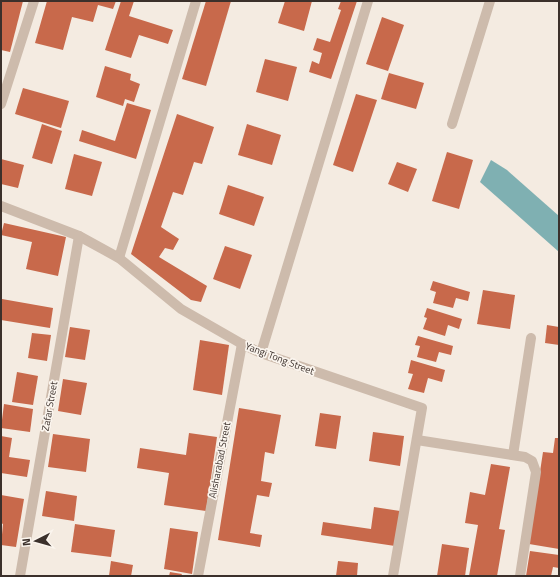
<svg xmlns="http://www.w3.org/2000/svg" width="560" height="577" font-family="'Titillium Web',sans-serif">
	<rect width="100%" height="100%" fill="#f4ebe1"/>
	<!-- water -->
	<path fill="#7fb0b2" d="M491,160L507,170L559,216V252L480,182Z"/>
	<!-- building -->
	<g fill="#c8694b">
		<path d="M1,1H23L10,52L1,50Z"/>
		<path d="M47,1H116L113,9L98,5L93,22L72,17L63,50L35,43Z"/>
		<path d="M121,1H134L129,16L173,30L168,44L139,35L131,58L105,50Z"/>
		<path d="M206,1H231L206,86L182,79Z"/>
		<path d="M285,1H312L304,31L278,23Z"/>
		<path d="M341,1H357L331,79L309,72L312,61L319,64L322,53L313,50L317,38L330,42L341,10L338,9Z"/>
		<path d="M382,17L404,25L388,71L366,64Z"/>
		<path d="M265,59L297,67L288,101L256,92Z"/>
		<path d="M105,66L131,74L130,80L140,84L134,102L125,99L123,106L96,97Z"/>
		<path d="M389,73L424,83L416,109L381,99Z"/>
		<path d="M23,88L69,101L61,128L15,114Z"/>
		<path d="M356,94L377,100L353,172L333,165Z"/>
		<path d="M127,103L151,110L136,159L79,141L82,130L115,141Z"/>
		<path d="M177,114L214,127L202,164L194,162L183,195L173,192L161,227L179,239L173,250L165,248L159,257L207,286L201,302L191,300L131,254Z"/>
		<path d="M42,124L62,131L52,164L32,158Z"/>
		<path d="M247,124L281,135L272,165L238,155Z"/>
		<path d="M447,152L473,160L459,209L432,201Z"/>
		<path d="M74,154L102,162L92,196L65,189Z"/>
		<path d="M1,159L24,165L18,188L1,184Z"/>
		<path d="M397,162L417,169L408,192L388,184Z"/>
		<path d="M228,185L264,197L254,226L219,214Z"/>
		<path d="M4,223L66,237L58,276L26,269L32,242L1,235Z"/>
		<path d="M225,246L252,255L240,289L213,279Z"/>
		<path d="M433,281L470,292L468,301L456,298L453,308L433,303L436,292L430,290Z"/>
		<path d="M483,290L515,295L510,329L477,324Z"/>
		<path d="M2,299L53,308L50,328L1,320Z"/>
		<path d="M427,308L462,319L459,329L448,325L445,336L423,329L427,318L424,317Z"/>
		<path d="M547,325L559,327V345L545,343Z"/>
		<path d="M70,327L90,330L85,360L65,357Z"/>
		<path d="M32,333L51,335L47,361L28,358Z"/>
		<path d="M418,336L453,346L451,355L439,352L436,362L417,357L420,346L415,345Z"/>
		<path d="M200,340L229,345L222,395L193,390Z"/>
		<path d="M411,360L445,370L442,382L428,378L424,393L408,389L413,374L408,373Z"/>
		<path d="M17,372L38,376L33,405L12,402Z"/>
		<path d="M63,379L87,383L81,415L58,411Z"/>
		<path d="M4,404L33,409L30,432L1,428Z"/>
		<path d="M239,408L281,415L274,454L265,452L261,481L272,483L269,497L257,495L250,533L262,535L260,547L218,540Z"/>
		<path d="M320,413L341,416L336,449L315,446Z"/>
		<path d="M373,432L404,436L400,466L369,461Z"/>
		<path d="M189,433L217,437L206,511L164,505L169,473L137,468L140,448L186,455Z"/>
		<path d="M53,434L90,439L86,472L48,467Z"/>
		<path d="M1,436L12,438L9,457L30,460L27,477L1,473Z"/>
		<path d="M555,438H559V549L529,544L543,452L553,453Z"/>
		<path d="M491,464L510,467L499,529L505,530L497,576H469L478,525L465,523L470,492L485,495Z"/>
		<path d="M46,491L77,496L74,521L42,516Z"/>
		<path d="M1,495L24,499L16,547L1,545L3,524L1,523Z"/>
		<path d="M374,507L400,511L395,546L321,535L323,522L371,529Z"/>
		<path d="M75,524L115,530L111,557L71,552Z"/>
		<path d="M170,528L198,532L192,574L164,569Z"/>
		<path d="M442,544L469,548L465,576H437Z"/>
		<path d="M530,551L559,555V568L553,567L551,576H526Z"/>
		<path d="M111,561L133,565L131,576H109Z"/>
		<path d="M338,561L358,563L357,576H336Z"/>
		<path d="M170,572L182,574L181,576H169Z"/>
	</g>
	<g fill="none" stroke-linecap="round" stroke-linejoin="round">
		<!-- minor -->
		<g stroke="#cdbbac" stroke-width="10">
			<path d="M1,104L34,1"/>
			<path d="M452,124L490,1"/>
			<path d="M1,206L79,236L119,258L181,309L242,344L261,353L422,408L393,576"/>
			<path d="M119,258L196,1"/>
			<path d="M261,353L368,1"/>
			<path d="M417,440L525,457L532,461L536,472L520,576"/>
			<path d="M513,455L531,338"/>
			<path d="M20,576L79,236"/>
			<path d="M198,576L242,344"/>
		</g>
	</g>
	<g text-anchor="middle" stroke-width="3.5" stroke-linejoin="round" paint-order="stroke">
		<!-- street labels -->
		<g font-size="10" fill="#3b302b" stroke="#fbf5ee">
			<text transform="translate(280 358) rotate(21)" y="4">Yangi Tong Street</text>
			<text transform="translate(49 406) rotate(-80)" y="4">Zafar Street</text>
			<text transform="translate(219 460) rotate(-79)" y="4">Alisharabad Street</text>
		</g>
	</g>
	<!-- border -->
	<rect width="560" height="577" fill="none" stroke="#3b302b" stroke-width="4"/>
	<!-- north arrow -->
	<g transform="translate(36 541) rotate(264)" stroke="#fbf5ee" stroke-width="3" paint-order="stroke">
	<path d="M0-3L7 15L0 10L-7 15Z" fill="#3b302b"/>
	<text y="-6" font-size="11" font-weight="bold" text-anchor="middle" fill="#3b302b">N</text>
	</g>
</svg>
